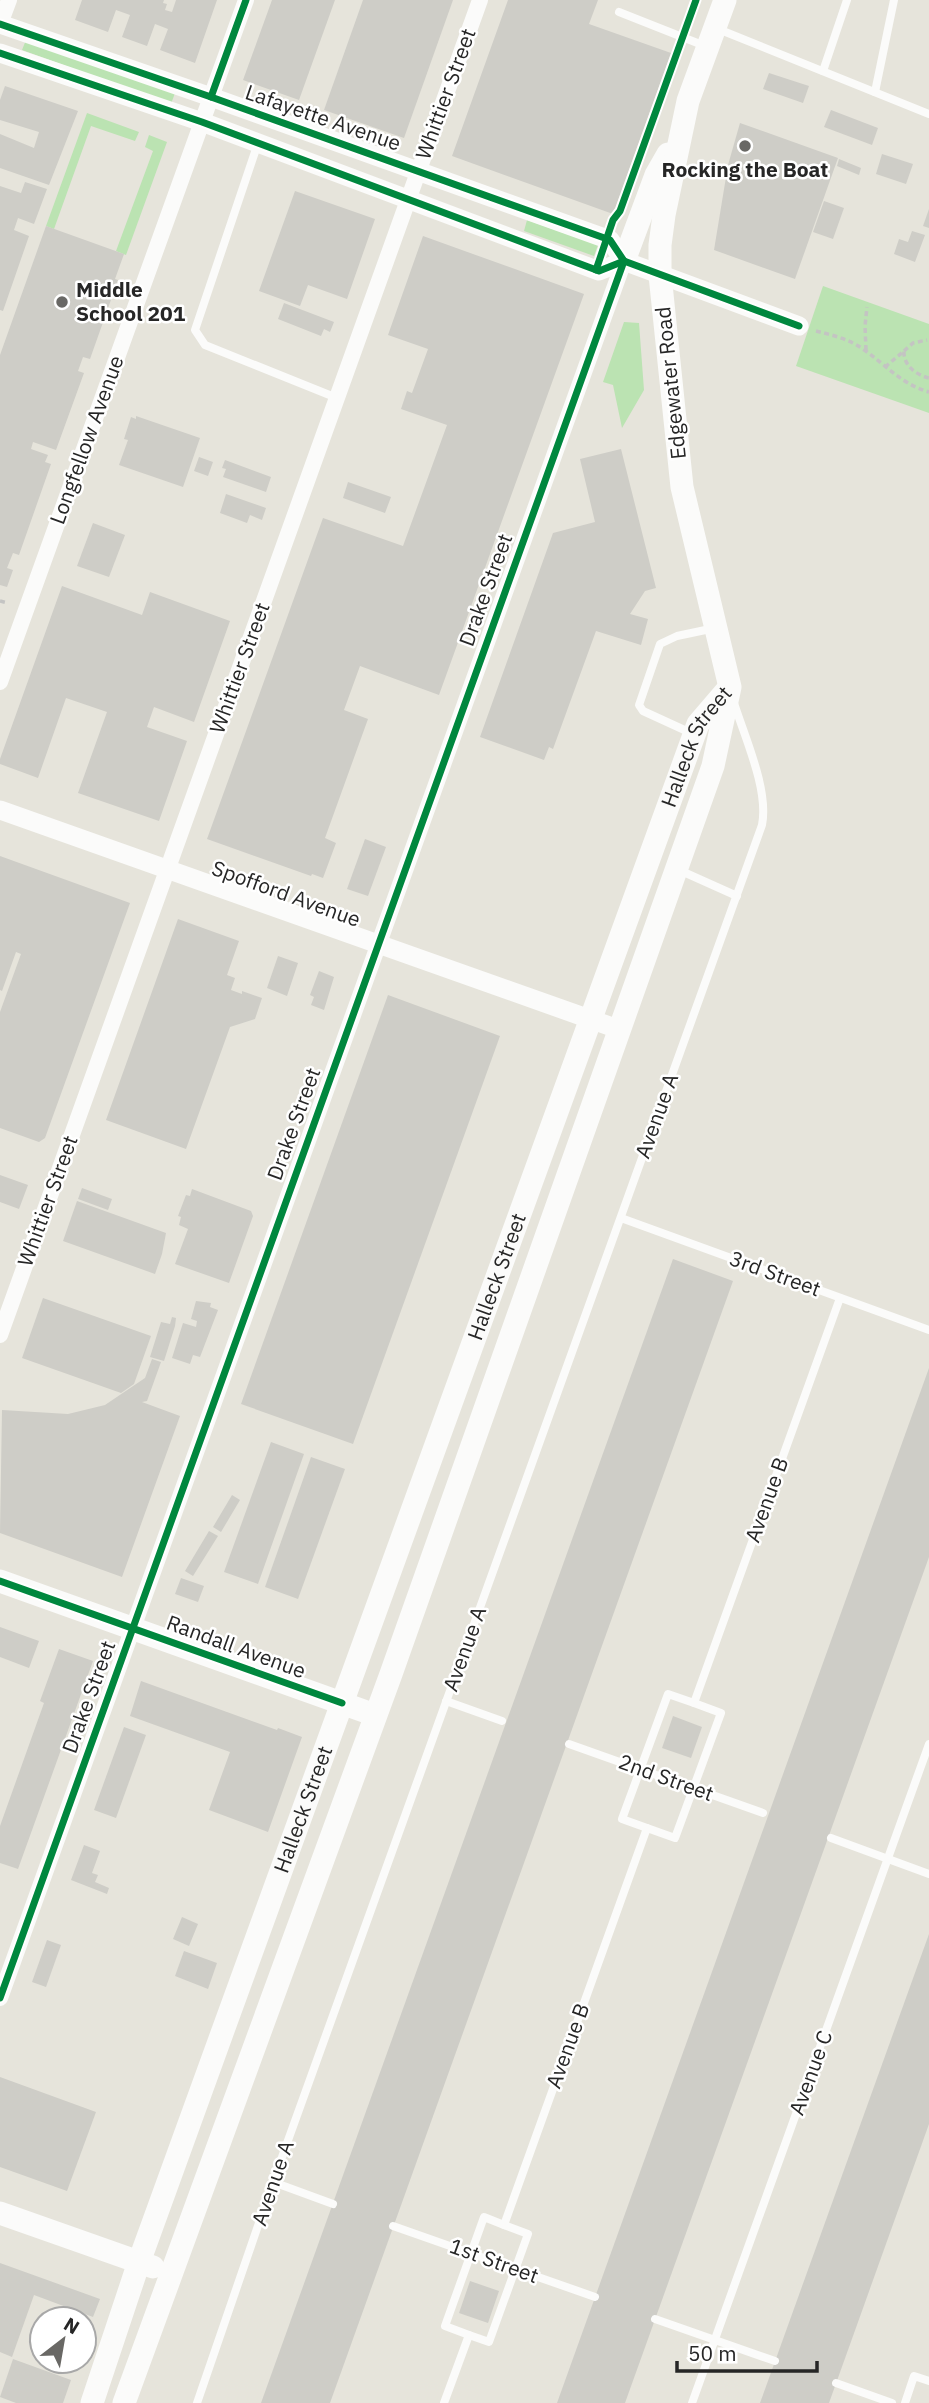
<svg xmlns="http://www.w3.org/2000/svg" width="929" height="2403" font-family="'IBM Plex Sans',sans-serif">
	<rect width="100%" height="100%" fill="#e6e4db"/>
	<!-- green -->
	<g fill="#bbe3b2">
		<path d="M26,40L175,93L171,104L22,50Z"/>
		<path d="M87,113L139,132L135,141L91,126L54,229L46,226Z"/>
		<path d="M149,135L167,142L126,255L116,251L153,151L145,147Z"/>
		<path d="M527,220L598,245L594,256L524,231Z"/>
		<path d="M823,286L929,324V413L796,366Z"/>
		<path d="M624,322L639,323L644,390L622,428L613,385L603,382Z"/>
	</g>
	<!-- building -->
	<g fill="#cecdc7">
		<path d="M82,0H164L163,3L167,4L165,10L172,12L176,0H217L195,63L160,50L168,29L155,24L147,46L122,37L130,15L116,10L108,32L75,20Z"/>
		<path d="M272,0H335L299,100L243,80Z"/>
		<path d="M363,0H453L404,138L324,110Z"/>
		<path d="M508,0H598L589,24L671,53L613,214L452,156Z"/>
		<path d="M769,73L809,86L803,103L763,89Z"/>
		<path d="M5,86L78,111L49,185L0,168V134L34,148L39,132L0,120V100Z"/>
		<path d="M831,110L878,128L872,145L824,127Z"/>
		<path d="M740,123L838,158L795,279L714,250L728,165Z"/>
		<path d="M882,154L913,164L906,184L876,174Z"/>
		<path d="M839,159L861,168L859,175L837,166Z"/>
		<path d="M25,182L47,189L34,224L18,218L14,230L29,236L3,311L0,310V186L21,193Z"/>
		<path d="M295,191L375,219L347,299L308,285L300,306L259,291Z"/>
		<path d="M824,201L844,208L833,239L813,232Z"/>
		<path d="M929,209V228L923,226Z"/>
		<path d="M46,226L124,254L115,279L118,280L90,359L83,357L78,371L84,373L56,450L33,442L31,449L48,455L45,462L51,464L19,555L13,553L7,568L13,570L7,587L0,585V355Z"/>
		<path d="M912,231L925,235L915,262L894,254L899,239L908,242Z"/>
		<path d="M423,236L584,294L439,695L360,666L344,710L368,719L325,838L336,843L323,878L312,874L311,876L207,839L323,518L403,546L447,425L401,409L407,391L412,393L428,349L388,335Z"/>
		<path d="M284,303L334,322L330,332L324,329L321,336L278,319Z"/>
		<path d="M136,416L200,438L183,487L119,465L128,440L124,439L131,417L136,419Z"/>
		<path d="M621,449L656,588L645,591L630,614L648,619L641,645L596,631L553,749L549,747L544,760L480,737L553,533L595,522L580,459Z"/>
		<path d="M199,457L213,462L208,476L194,471Z"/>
		<path d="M225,460L271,477L266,492L223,477L226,469L222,468Z"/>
		<path d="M348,482L391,497L385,513L343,498Z"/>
		<path d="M226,494L266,508L262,520L250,515L247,523L220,513Z"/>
		<path d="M93,523L125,535L109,577L77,566Z"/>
		<path d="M62,586L142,615L150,592L230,621L194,722L154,707L147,727L187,741L159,821L78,793L107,712L66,698L38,778L0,764V759Z"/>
		<path d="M365,839L386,847L368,896L347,889Z"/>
		<path d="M0,856L130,903L45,1138L39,1142L0,1128V1012L21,954L16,952L2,991L0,990Z"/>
		<path d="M178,919L239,941L227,975L235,978L231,990L242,994V991L262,998L255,1019L230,1027L186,1149L106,1120Z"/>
		<path d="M278,956L298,963L287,996L267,988Z"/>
		<path d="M319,971L334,977L324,1010L311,1005L314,997L310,995Z"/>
		<path d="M388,995L500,1036L353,1444L241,1404Z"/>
		<path d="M0,1175L28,1185L19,1209L0,1202Z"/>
		<path d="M82,1188L112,1199L108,1210L78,1199Z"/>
		<path d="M192,1189L251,1211L253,1216L229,1283L175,1264L188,1229L179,1225L181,1217L178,1216L186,1195L190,1196Z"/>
		<path d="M77,1201L166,1233L162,1254L155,1274L63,1241Z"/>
		<path d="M673,1259L733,1281L330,2403H261Z"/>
		<path d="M43,1298L151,1336L134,1384L121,1393L22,1358Z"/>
		<path d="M196,1301L211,1303L210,1307L218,1310L200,1357L193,1355L190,1364L172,1358L183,1323L196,1327L197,1321L191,1319Z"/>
		<path d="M172,1317L176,1318L175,1326L164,1361L150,1357L161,1322L170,1324Z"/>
		<path d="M152,1359L161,1362L147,1401L142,1402L180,1416L122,1577L0,1533L2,1410L68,1414L105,1405L145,1378Z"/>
		<path d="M929,1368V1557L625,2403H557Z"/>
		<path d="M271,1442L304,1454L258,1584L224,1572Z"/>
		<path d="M311,1457L345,1469L298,1599L265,1587Z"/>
		<path d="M232,1495L240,1500L221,1532L213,1527Z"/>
		<path d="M209,1531L218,1536L193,1576L185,1571Z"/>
		<path d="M181,1578L204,1586L198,1602L175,1594Z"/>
		<path d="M0,1627L39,1641L29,1668L0,1657Z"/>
		<path d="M59,1649L93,1661L18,1869L0,1863V1826L44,1703L40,1701Z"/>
		<path d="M141,1681L277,1730L278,1728L302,1737L268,1832L209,1810L230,1752L130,1716Z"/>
		<path d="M673,1716L702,1727L691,1758L662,1748Z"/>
		<path d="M124,1727L146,1735L116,1818L94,1810Z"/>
		<path d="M84,1845L100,1851L92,1873L98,1875L95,1882L109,1888L107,1894L71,1880Z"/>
		<path d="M182,1917L198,1924L189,1946L173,1939Z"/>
		<path d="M929,1934V2124L829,2403H760Z"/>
		<path d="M47,1940L61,1945L46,1987L32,1982Z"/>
		<path d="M184,1951L217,1963L208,1989L175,1976Z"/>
		<path d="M0,2077L96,2112L67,2191L0,2167Z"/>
		<path d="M0,2263L100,2299L93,2317L34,2295L12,2357L0,2352Z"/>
		<path d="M470,2281L499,2291L488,2323L459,2313Z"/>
		<path d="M13,2359L71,2380L63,2403H16L0,2397Z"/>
	</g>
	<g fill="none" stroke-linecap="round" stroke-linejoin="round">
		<!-- path -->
		<g stroke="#c4c4c3" stroke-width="3.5" stroke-dasharray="5 3.5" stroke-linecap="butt">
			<path d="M816,331C832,335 849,339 863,349C886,365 901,384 929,392"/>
			<path d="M866,350L865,326L867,307"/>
			<path d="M904,351L913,343L927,340"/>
			<path d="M885,367L904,351C903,365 916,375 929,378"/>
			<path d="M0,601L8,603"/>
		</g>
		<!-- service -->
		<g stroke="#fbfbfa" stroke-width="8">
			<path d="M619,12L705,46"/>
			<path d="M718,29L929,114"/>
			<path d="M823,71L847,0"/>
			<path d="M875,92L894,0"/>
			<path d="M258,143L195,330L205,345L337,398"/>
			<path d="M691,733L643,711L639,705L660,644L677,636L715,628"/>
			<path d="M679,870L737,896"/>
			<path d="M621,1218L929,1330"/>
			<path d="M446,1701L502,1721"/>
			<path d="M569,1744L763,1813"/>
			<path d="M647,1828L675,1838L721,1713L694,1703"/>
			<path d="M831,1838L929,1874"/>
			<path d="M273,2182L333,2204"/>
			<path d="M393,2226L595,2297"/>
			<path d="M655,2319L775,2361"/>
			<path d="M469,2335L489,2342L528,2234L504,2225"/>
			<path d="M836,2383L892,2403"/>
			<path d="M197,2403L273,2182L762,825C769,790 745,738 734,703"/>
			<path d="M444,2403L469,2335L445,2326L484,2217L504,2225L647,1828L622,1819L668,1694L694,1703L840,1298"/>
			<path d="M692,2403L929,1744"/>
			<path d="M905,2403L914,2376L929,2381"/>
		</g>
		<!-- minor -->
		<g stroke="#fbfbfa" stroke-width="16">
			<path d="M0,24L9,0"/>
			<path d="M0,682L246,0"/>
			<path d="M0,1335L480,0"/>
			<path d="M0,1998L624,261"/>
		</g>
		<!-- tertiary -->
		<g stroke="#fbfbfa" stroke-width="19">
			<path d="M0,24L211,97L610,240L624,261L799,326"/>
			<path d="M0,53L202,122L599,271L624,261"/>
			<path d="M0,810L618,1029"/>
		</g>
		<!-- secondary -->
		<g stroke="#fbfbfa" stroke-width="23">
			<path d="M624,261L656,175L668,154"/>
			<path d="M0,1581L375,1715"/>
			<path d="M0,2213L153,2267"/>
			<path id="s1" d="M92,2403L139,2262L221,2036L694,735L698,724L728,689"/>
			<path d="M124,2403L391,1674L713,766L730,687L682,487L660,275V245L664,215L688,101L725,0"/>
		</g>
		<defs>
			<g id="cycleway">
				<path d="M0,24L211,97L610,240L624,261L799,326"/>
				<path d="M0,53L202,122L599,271L624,261"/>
				<path d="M211,97L246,0"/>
				<path d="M596,270L613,220L620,211L696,0"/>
				<path d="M0,1581L342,1703"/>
				<path d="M0,1998L624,261"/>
			</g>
		</defs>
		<!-- cycleway casing -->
		<use href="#cycleway" stroke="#fff" stroke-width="11"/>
		<!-- cycleway -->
		<use href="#cycleway" stroke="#00873e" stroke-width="7"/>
	</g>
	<!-- markers -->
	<g fill="#696865" stroke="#fff" stroke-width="2.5">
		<circle cx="745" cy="146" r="7"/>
		<circle cx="62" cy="302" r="7"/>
	</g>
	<g text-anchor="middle" stroke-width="5" stroke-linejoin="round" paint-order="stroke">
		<!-- street labels -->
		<g font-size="21" fill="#262626" stroke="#fff">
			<text transform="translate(446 94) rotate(-70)" y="7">Whittier Street</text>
			<text transform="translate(323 118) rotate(19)" y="7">Lafayette Avenue</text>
			<text transform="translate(671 383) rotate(-96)" y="7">Edgewater Road</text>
			<text transform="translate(87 440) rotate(-70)" y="7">Longfellow Avenue</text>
			<text transform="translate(486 590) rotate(-70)" y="7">Drake Street</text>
			<text transform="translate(240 668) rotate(-70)" y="7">Whittier Street</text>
			<text dy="7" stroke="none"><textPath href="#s1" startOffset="1764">Halleck Street</textPath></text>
			<text transform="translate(286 894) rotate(20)" y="7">Spofford Avenue</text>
			<text transform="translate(657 1116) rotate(-70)" y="7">Avenue A</text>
			<text transform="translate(294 1124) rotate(-70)" y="7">Drake Street</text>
			<text transform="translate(48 1201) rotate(-70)" y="7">Whittier Street</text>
			<text transform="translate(775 1274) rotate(20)" y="7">3rd Street</text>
			<text dy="7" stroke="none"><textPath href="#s1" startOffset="1197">Halleck Street</textPath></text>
			<text transform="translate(767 1500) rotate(-70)" y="7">Avenue B</text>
			<text transform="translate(236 1647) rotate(20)" y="7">Randall Avenue</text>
			<text transform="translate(465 1649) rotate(-70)" y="7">Avenue A</text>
			<text transform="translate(89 1697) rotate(-70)" y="7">Drake Street</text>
			<text transform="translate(666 1778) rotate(20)" y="7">2nd Street</text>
			<text dy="7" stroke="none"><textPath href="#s1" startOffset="630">Halleck Street</textPath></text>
			<text transform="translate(568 2046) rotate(-70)" y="7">Avenue B</text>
			<text transform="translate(811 2073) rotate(-70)" y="7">Avenue C</text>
			<text transform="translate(273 2183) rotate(-71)" y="7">Avenue A</text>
			<text transform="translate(494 2261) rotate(20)" y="7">1st Street</text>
		</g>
		<!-- poi labels -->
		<g font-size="21" font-weight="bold" fill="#262626" stroke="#fff">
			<text x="745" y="177">Rocking the Boat</text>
			<text x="76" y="297" text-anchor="start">Middle<tspan x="76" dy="24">School 201</tspan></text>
		</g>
	</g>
	<!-- north arrow -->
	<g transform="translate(63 2340) rotate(31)"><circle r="33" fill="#ffffff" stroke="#a8a8a8" stroke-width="2"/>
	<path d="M0-5L12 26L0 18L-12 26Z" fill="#696865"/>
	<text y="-10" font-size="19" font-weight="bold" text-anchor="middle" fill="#262626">N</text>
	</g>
	<!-- scale -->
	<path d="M677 2361v10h140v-10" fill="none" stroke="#262626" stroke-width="3.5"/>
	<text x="688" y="2361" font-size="21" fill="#262626" stroke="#ffffff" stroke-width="5" paint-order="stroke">50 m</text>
</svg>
